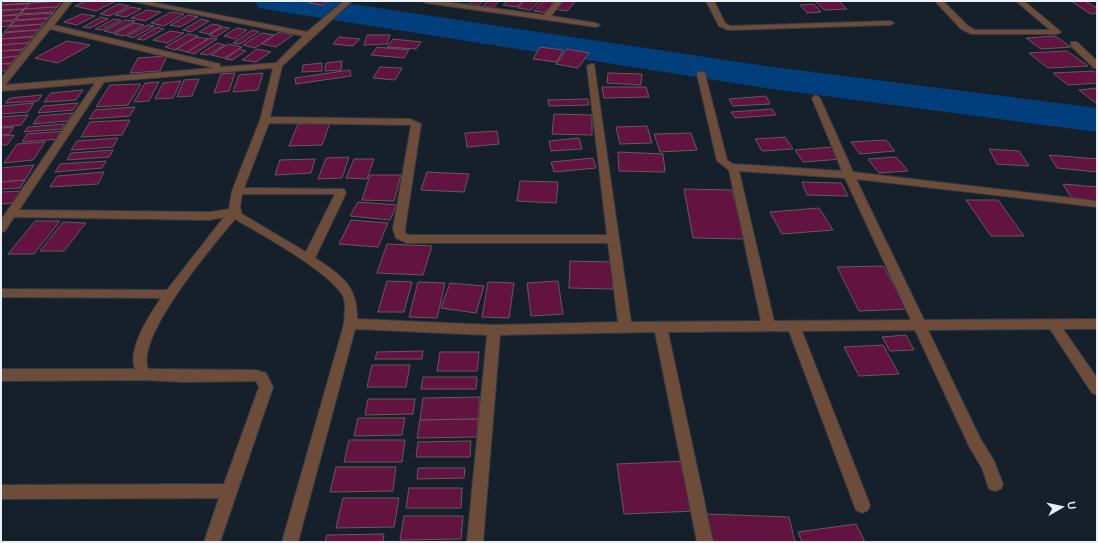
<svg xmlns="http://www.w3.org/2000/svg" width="1098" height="543" font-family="'Nunito Sans',sans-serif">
	<rect width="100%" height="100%" fill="#16202a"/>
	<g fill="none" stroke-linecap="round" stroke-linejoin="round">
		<!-- river -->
		<path fill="#003f7c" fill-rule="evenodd" d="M254,1H332L765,66L1097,108V132L765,88L270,10L259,8Z"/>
	</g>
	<!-- building -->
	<g fill="#62133f" stroke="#68585f">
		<path d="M1,1H31L29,3L1,5Z"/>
		<path d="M62,1L57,7L25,9L29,3Z"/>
		<path d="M86,1H110L114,2L96,11L75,6Z"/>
		<path d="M313,1H328L322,5L309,3Z"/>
		<path d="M472,1H483L478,6L468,5Z"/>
		<path d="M488,1H499L492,9L482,7Z"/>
		<path d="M507,1H523L517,7L503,5Z"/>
		<path d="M524,1H540L531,10L518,8Z"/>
		<path d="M543,1H547L557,3L548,13L534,11Z"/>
		<path d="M560,1H576L567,11L554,9Z"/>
		<path d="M815,1H839L847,9L824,10Z"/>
		<path d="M1071,1H1085L1097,8V13L1091,14Z"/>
		<path d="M29,4L24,9L1,10V5Z"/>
		<path d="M118,4L129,6L110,16L100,14Z"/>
		<path d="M814,4L821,12L807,13L800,5Z"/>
		<path d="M57,7L53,12L20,14L25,9Z"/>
		<path d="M131,7L141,9L126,17L115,15Z"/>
		<path d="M24,9L19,14L1,16V11Z"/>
		<path d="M147,10L161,12L145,21L131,18Z"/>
		<path d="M171,12L184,14L164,26L151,23Z"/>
		<path d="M53,13L48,18L15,20L20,15Z"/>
		<path d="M82,14L95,16L77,25L64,22Z"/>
		<path d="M19,15L14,20L1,21V16Z"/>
		<path d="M188,15L198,17L180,27L170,25Z"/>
		<path d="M101,17L108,19L90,28L83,27Z"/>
		<path d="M48,18L43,24L10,26L15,21Z"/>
		<path d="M114,19L121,20L102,30L95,29Z"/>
		<path d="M201,19L209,21L191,32L183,30Z"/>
		<path d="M125,20L135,21L113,33L104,31Z"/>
		<path d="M1,21H14L9,26L1,27Z"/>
		<path d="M134,23L144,25L124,36L114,34Z"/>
		<path d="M43,24L39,30L4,32L9,27Z"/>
		<path d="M212,24L222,26L209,34L199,32Z"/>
		<path d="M148,25L154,26L133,38L127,36Z"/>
		<path d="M157,27L164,29L144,40L137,39Z"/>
		<path d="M223,27L230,28L216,37L209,35Z"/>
		<path d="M237,28L247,30L235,39L224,36Z"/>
		<path d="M38,30L34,36L1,39L4,33Z"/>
		<path d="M252,30L259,32L240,44L233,43Z"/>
		<path d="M170,31L184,33L167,43L153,40Z"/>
		<path d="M279,32L293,35L276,47L262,44Z"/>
		<path d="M262,33L274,35L255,48L243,45Z"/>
		<path d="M188,34L198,36L175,50L165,47Z"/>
		<path d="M367,35H390L387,44L364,45Z"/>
		<path d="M1055,36L1071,47L1041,49L1026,38Z"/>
		<path d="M33,37L28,43L1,45V39Z"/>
		<path d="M197,37L208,39L187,52L176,49Z"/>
		<path d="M339,37L360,39L353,46L333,44Z"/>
		<path d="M210,38L217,39L194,54L187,52Z"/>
		<path d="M393,39L421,42L416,49L387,47Z"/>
		<path d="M67,41L90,45L58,63L35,58Z"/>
		<path d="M28,43L23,49L1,51V45Z"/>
		<path d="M217,43L225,45L208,55L200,54Z"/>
		<path d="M228,44L242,47L224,58L211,55Z"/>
		<path d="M377,47L409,50L404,58L371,55Z"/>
		<path d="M540,47L563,50L557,62L533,59Z"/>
		<path d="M239,49L246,51L232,60L225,59Z"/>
		<path d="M257,49L271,52L256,62L242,60Z"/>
		<path d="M567,49L589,53L578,68L556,64Z"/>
		<path d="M23,50L18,56L1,58V51Z"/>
		<path d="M1067,51L1088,66L1048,68L1029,53Z"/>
		<path d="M17,56L12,63L1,64V58Z"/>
		<path d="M167,56L160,71L130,73L138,58Z"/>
		<path d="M342,61L341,70L325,71L326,63Z"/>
		<path d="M322,63V71L302,72L303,65Z"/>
		<path d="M1,64H12L6,71H1Z"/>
		<path d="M380,67L402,68L395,80L373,78Z"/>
		<path d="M350,70L351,76L296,84L295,78Z"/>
		<path d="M1094,71L1097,73V83L1068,85L1053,73Z"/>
		<path d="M235,73L229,91L214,93L221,74Z"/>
		<path d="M263,73L258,90L233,92L239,75Z"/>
		<path d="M608,73L642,74L641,85L607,83Z"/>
		<path d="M199,79L192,96L177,97L184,80Z"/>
		<path d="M181,81L173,98L155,99L163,83Z"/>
		<path d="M159,82L149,101L134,102L145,83Z"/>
		<path d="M141,84L128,105L96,107L110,85Z"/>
		<path d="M602,87H646L649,97L604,98Z"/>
		<path d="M1097,88V104L1079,90Z"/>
		<path d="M83,90L76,100L44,102L51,93Z"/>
		<path d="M42,95L38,101L5,103L10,98Z"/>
		<path d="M766,96L770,104L733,106L729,99Z"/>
		<path d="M588,99L589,105L549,106L548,100Z"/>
		<path d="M34,103L28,112L1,114L2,106Z"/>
		<path d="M78,103L73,110L38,113L43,106Z"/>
		<path d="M135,107L130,116L89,119L95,110Z"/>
		<path d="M772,109L776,115L735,118L731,112Z"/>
		<path d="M73,113L68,121L33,124L39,116Z"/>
		<path d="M554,114L592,115V135L552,134Z"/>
		<path d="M28,115L21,125L1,127V117Z"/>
		<path d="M130,120L122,135L81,137L90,122Z"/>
		<path d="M330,123L322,145L289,146L298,124Z"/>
		<path d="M65,124L62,129L24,132L28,127Z"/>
		<path d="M647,126L652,143L620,144L616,127Z"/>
		<path d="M14,127L9,134L1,135V128Z"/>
		<path d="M66,131L61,139L22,142L27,134Z"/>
		<path d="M497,131L499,144L467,147L465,133Z"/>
		<path d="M691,133L697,150L660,152L654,134Z"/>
		<path d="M14,135L7,145H1V136Z"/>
		<path d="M785,137L793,149L762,151L755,139Z"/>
		<path d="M118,138L113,147L71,150L77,141Z"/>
		<path d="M579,138L582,149L551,151L549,141Z"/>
		<path d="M886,140L895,151L860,154L851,142Z"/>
		<path d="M45,142L33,160L4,163L17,144Z"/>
		<path d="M833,147L842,159L803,162L795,150Z"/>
		<path d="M989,149L1019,151L1029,166L997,164Z"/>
		<path d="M113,150L109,157L67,160L71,153Z"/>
		<path d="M618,152L663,154L665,172L619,171Z"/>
		<path d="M1049,155L1097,159V172L1057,168Z"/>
		<path d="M349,157L342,178L318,179L326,158Z"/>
		<path d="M896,157L908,171L879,173L868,159Z"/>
		<path d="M593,158L596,168L554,172L551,162Z"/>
		<path d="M315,159L311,173L275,175L280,160Z"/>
		<path d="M354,159H374L367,179L346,178Z"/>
		<path d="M106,161L102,168L55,172L60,164Z"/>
		<path d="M34,165L25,180L1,182V168Z"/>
		<path d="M104,172L98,184L50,187L57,176Z"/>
		<path d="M427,172L469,174L464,192L421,190Z"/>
		<path d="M370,175H401L394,201L362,200Z"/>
		<path d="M25,180L20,188L1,189V182Z"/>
		<path d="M520,181L558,182L556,203L517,201Z"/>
		<path d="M802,182L841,183L848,196L807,195Z"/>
		<path d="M1063,184L1097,187V202L1072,199Z"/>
		<path d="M684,189L732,190L745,239L693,238Z"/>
		<path d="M21,191L13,203L1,204V192Z"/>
		<path d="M966,200H998L1024,236H991Z"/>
		<path d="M358,202L397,205L390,220L350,216Z"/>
		<path d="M819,208L833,230L782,234L770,212Z"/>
		<path d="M351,220L388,223L378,247L339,244Z"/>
		<path d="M35,221H60L34,254H8Z"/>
		<path d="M63,222L86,223L64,251H40Z"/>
		<path d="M387,244L432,246L423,275L377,273Z"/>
		<path d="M570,261L612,262L613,289L569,288Z"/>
		<path d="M883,266L908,309L859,311L837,267Z"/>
		<path d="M387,281L412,282L404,312H378Z"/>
		<path d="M558,281L563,314L531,316L527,283Z"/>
		<path d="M418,282L445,283L437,318L409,317Z"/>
		<path d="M488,282L514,283L509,318L482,317Z"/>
		<path d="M450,283L484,286L476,313L441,308Z"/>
		<path d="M906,335L914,350L890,351L882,337Z"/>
		<path d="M883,345L899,374L859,376L844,347Z"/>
		<path d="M423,351L422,359H375L377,352Z"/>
		<path d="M440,352H479L477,371H437Z"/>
		<path d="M372,365H410L406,387H367Z"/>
		<path d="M423,377H477L476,389H421Z"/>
		<path d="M480,397L478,419L420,420L423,398Z"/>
		<path d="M368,399H415L413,414L365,415Z"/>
		<path d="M358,418H405L402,435L354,436Z"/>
		<path d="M478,419L477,437L417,438L420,420Z"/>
		<path d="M349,440H405L402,462H344Z"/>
		<path d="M471,441L470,457H416L418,442Z"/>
		<path d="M686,461L696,511L624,514L617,464Z"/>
		<path d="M336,467H396L393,491L330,492Z"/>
		<path d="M418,468H465L464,478L417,479Z"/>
		<path d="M409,488H462L461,508H406Z"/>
		<path d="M343,498H399L394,527L336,528Z"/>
		<path d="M707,514L789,517L795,542H711Z"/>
		<path d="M404,516H463L461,539L400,540Z"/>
		<path d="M856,524L865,542H802L798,532Z"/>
		<path d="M384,534L383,542H325L327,535Z"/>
	</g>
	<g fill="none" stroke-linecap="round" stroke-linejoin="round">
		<defs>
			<g id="minor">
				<path d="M65,1H73L54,25L220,64V67L276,63L303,36L130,1H145L307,32L344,1H352L282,66L270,117L410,119L421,124L405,229V233L409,235H607L587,66L591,64H594L631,322L761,321L729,170L717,161L697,74L698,72H704L705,74L727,160L733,164L842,171L812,98L816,95L820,98L853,172L1097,201V207L856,179L924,320L1097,319V329H1063L1097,378V395L1092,393L1050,329L928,330L980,438L994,461L1003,484L1001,489L995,491L989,489L982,468L970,448L915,330L802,331L870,505L868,510L862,513L856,510L854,505L789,331L668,332L713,542H697L655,332L500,335L483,542H467L487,335L355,329L298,542H282L344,324C344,316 347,304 343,296C330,272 261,234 235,219C213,245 135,337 148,369H154L256,370L266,373L273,387L220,542H204L219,498L1,499V485L224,484L259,387L256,381L184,382L144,380L1,381V369H135C127,349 150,314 161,298L1,297V289L167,290L224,217L210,220L14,217L5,231L1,232V220L95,83L1,91V78ZM50,29L214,68L5,85ZM273,68L260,120L232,191L229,209L210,212L19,210L104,82ZM269,123L411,125L393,229L396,238L407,243H608L618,322L494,325L357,319C358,286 341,275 315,258L346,193L344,189L244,188ZM739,171L845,178L911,320L774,321ZM242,194H335L306,252L242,214L240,207Z"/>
				<path d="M422,1H441L544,15L555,1H563L551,16L596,23L600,25L596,27L426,3Z"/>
				<path d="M706,1H714L725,23L730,26L890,21L894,23L890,25L728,30L719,26Z"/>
				<path d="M935,1H943L967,25L975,30H1050L1016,1H1024L1061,32L1057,34H971L961,29Z"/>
				<path d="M1071,42H1077L1097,61V68H1094L1071,46Z"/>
			</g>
		</defs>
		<!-- minor casing -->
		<use href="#minor" stroke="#343d47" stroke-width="2"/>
		<!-- minor -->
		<use href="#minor" fill="#6d4d39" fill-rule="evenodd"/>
	</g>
	<!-- border -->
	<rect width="1098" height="543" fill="none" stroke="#e9f0f6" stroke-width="4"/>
	<!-- north arrow -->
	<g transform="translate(1062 507) rotate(81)" stroke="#16202a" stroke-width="3" paint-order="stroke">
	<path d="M0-3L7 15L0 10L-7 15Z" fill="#e9f0f6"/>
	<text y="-6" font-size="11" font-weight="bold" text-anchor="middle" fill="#e9f0f6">U</text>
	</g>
</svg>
